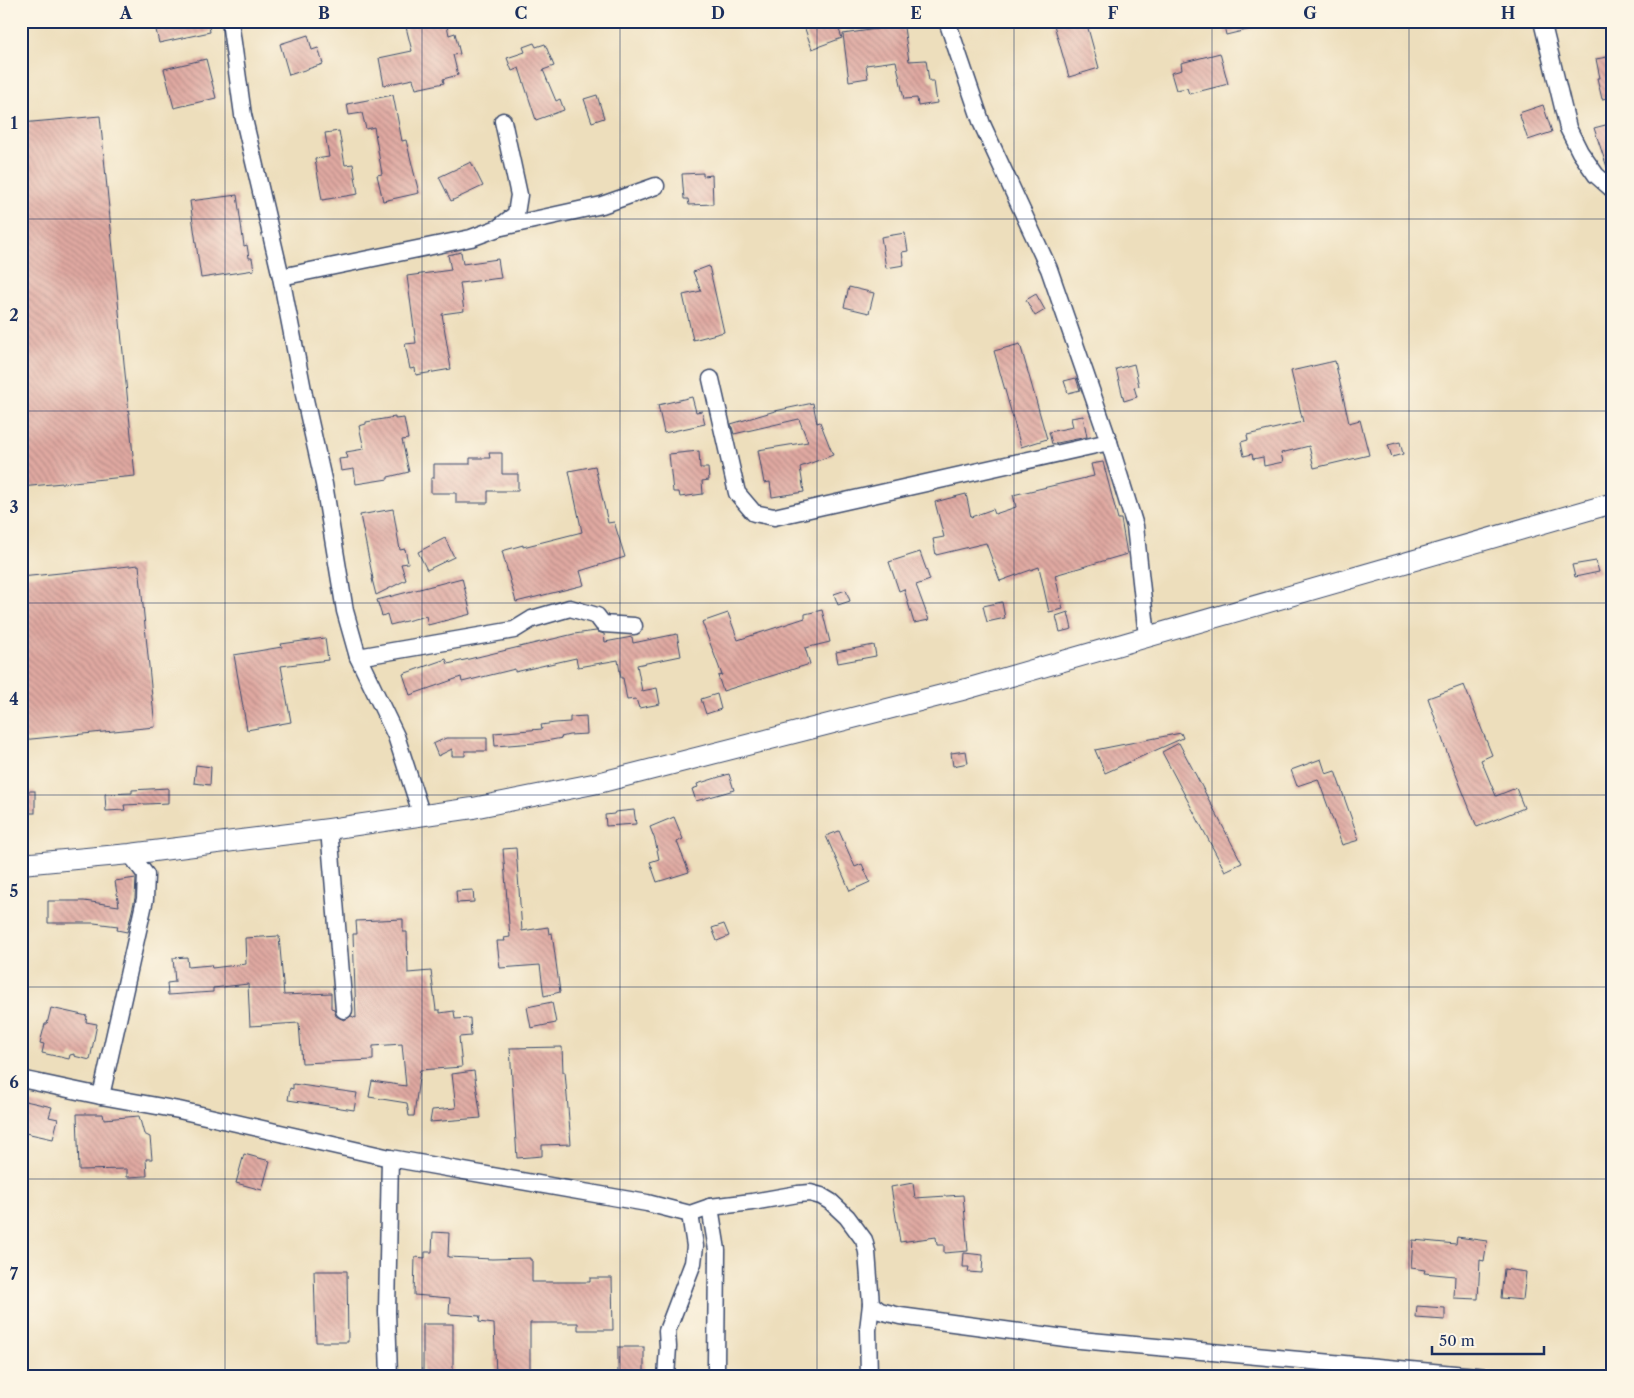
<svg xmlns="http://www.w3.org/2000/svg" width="1634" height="1398" font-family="'Libre Caslon Text',serif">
	<defs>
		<pattern id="building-back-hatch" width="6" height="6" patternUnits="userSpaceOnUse" patternTransform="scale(1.25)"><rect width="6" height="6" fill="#e0a9a1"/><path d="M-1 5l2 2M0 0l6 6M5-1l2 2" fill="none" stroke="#b58a86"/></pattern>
	</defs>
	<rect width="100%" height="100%" fill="#fcf5e5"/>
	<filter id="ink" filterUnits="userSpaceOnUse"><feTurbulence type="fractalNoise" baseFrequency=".02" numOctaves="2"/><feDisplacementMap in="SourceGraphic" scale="10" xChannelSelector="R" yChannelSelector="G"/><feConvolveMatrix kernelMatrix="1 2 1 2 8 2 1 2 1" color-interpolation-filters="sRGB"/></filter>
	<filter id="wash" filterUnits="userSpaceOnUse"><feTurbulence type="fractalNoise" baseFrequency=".0096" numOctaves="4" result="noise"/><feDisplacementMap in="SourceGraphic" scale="20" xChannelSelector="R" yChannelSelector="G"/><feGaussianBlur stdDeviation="1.12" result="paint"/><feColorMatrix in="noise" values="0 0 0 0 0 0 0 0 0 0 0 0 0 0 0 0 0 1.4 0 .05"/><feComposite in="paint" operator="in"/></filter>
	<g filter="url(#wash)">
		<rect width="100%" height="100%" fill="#eddebc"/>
		<g id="blocks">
			<!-- building -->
			<g fill="url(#building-back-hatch)">
				<path d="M154,21H208L210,32L159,43Z"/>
				<path d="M412,21H446L449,35L455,33L460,54L453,55L458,75L443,79L444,83L416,89L413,79L384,85L379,58L412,51L405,23Z"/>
				<path d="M818,21H836L842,38L812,49L804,26Z"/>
				<path d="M882,21H903L909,61L926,60L929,81H934L937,103L918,106L917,98L904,99L896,61L866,65L868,78L849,81L843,34L883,28Z"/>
				<path d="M1069,21H1086L1099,68L1069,77L1054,25Z"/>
				<path d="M1223,21H1263V26L1226,35Z"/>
				<path d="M308,35L312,50L318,48L323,64L289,75L280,44Z"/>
				<path d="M534,43L536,47L545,44L554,66L543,70L556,101L560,99L564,110L536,120L519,68L512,71L507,58L525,52L523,47Z"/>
				<path d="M1220,53L1228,84L1189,94L1187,88L1176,90L1171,73L1182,70L1181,63Z"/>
				<path d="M1613,56V97L1602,99L1597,78H1600L1596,59Z"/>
				<path d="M206,59L216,98L174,108L164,69Z"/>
				<path d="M393,95L402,141L406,140L419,193L383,201L377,175L382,174L374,127L366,129L362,113L349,115L347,104Z"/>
				<path d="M597,95L604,118L592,122L584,99Z"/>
				<path d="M1543,105L1552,132L1528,140L1519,113Z"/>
				<path d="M100,116L135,476L21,487V123Z"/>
				<path d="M1613,123V176L1609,173L1594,128Z"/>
				<path d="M339,131L345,165L353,164L358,194L322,200L315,159L329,157L325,133Z"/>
				<path d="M471,162L483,186L451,201L439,177Z"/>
				<path d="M703,173V176L712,175L713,204L689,205L688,199H684L682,174Z"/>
				<path d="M237,195L244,246L247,245L249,258H252L254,270L201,278L190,201Z"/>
				<path d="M905,233L908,251L902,252L904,265L886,268L881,237Z"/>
				<path d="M461,252L463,264L498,259L501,278L460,283L464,311L442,314L451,369L416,375L415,368L410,369L405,344L416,343L407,276L451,270L448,255Z"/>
				<path d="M709,266L724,332L693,340L683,295L701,291L693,272Z"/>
				<path d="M849,287L874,293L869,313L844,307Z"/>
				<path d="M1036,294L1045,310L1035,316L1026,300Z"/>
				<path d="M1020,344L1047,439L1021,447L994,351Z"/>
				<path d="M1335,361L1349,423L1360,420L1369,455L1314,468L1309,446L1281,453L1283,462L1264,466L1263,457L1253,459L1252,454L1244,456L1241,442L1248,440L1247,435L1303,422L1291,371Z"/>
				<path d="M1134,364L1139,386L1134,387L1137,397L1124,401L1116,369Z"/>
				<path d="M1076,378L1080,390L1068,393L1064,381Z"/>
				<path d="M692,397L696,412L702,411L705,424L664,433L658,405Z"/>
				<path d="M813,403L817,423L820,422L833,455L800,467L804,492L772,497L770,482L764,483L758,450L808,442L799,419L734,434L731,424L775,411Z"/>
				<path d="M1083,416L1087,437L1052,444L1049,432L1073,427L1071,418Z"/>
				<path d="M395,417V419L404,418L408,439L402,440L409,472L388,477V479L356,484L354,469L341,471L339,459L348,458L346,452L364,449L359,426L366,424V422Z"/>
				<path d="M1400,442L1403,454L1392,457L1388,445Z"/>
				<path d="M699,451L700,468H708L709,480L702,481L703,494L680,497L679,492H673L669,454Z"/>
				<path d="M489,453H502V474H518V491H488V503H456V493H431V478H434V464H470V458H490Z"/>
				<path d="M1103,462L1118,519H1121L1127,554L1055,575L1063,609L1049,612L1039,567L1000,581L986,543L936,555L933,539L944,537L935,502L966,494L971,517L993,509L995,514L1016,507L1013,495L1094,476L1091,464Z"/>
				<path d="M595,466L608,523L614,522L625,557L580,571L584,585L516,602L502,551L523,545V547L582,532L569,471Z"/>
				<path d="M393,509L400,550L405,549L408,563L401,564L406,580L376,595L372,579H373L360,515Z"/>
				<path d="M445,538L454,557L427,570L418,552Z"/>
				<path d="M920,552L930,580L916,585L929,620L914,623L904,589L899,591L889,562Z"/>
				<path d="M1596,561L1599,572L1575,577L1572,565Z"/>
				<path d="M139,565L155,727L21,740V577Z"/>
				<path d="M462,578L471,614L428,625L426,616L390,625L387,614L382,616L377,600Z"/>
				<path d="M846,590L850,601L838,605L834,594Z"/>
				<path d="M1002,602L1005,618L987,622L983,606Z"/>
				<path d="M822,610L830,642L805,648L810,664L723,691L718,676L722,675L702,622L728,613L738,640L805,618V614Z"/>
				<path d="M1068,612L1072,629L1060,632L1056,616Z"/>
				<path d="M596,631L604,634L605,642L632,637L633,643L677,634L681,656L637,665L642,691L657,688L660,704L639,708L636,699L627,700L623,678H621L618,660L578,667L576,658L515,672V669L462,682L461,677L410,695L403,674L446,659L448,664L574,634Z"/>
				<path d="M325,638L328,660L281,666L291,722L247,730L234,655L282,647L281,644Z"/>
				<path d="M874,645L876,656L838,663L836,652Z"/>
				<path d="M1464,685L1492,755L1481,760L1496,796L1516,788L1524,808L1477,827L1445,747L1428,698Z"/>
				<path d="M717,694L721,709L706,714L701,699Z"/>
				<path d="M586,716L587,734L569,735L561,737L562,738L535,743L495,746L494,733L542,729L541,725L555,723L570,722V717Z"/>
				<path d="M1181,733L1183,738L1105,773L1095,750Z"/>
				<path d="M446,738H487V751H465V756H452V749L438,756L433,744Z"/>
				<path d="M1179,743L1242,863L1225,871L1162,752Z"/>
				<path d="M966,751L968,763L953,766L951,753Z"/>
				<path d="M1321,759L1326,774L1335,771L1359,840L1342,845L1318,779L1297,786L1291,770Z"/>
				<path d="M196,765L211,767L210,785L194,783Z"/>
				<path d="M729,774L734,790L696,801L692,789L698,787L697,784Z"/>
				<path d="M168,788V803L124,805L125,810L106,811L105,794L132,793V790Z"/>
				<rect x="21" y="791" width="14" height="22"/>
				<path d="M634,810L636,824L606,826L605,815L614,814L615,812Z"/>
				<path d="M674,817L683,839L677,842L689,872L657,882L650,862L659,859L655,840L650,827Z"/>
				<path d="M839,831L855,867L862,864L870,882L850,891L826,836Z"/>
				<path d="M516,848L522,931L548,927L549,934L552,933L560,992L544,996L540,965L500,968L497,941H505L504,938L510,937L503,849Z"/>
				<path d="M136,878L135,898L127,932L117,930L118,926L94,923H48V901H84L119,906L115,881Z"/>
				<path d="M473,890L474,902L457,903L456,891Z"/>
				<path d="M403,919V932H407L408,973L431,971L436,1010H440V1013L454,1011L455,1019L470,1018L471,1036L459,1037L462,1067L420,1070L414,1116H409L407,1103L369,1097L372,1081L406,1086L402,1044L373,1046V1060L302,1063L299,1023L250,1026L248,984L213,988V992L168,995L167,983L175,982L173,958L187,957L188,967L211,965L212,968L246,964L245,938L279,936L284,995L331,993V1008L334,1009L336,1016L344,1020L351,1016L356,1018L353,934H357L356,921Z"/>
				<path d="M724,924L729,936L717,941L712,928Z"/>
				<path d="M552,1002L556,1023L531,1028L527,1007Z"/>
				<path d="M51,1008L87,1016L86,1022L97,1024L90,1060L74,1056V1054L70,1055L69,1059L42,1053L44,1044L40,1043L45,1024H47Z"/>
				<path d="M562,1047L563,1072H565L571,1144L542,1145V1156L517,1158L510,1048Z"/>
				<path d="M474,1071L481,1118L430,1122L432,1110L456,1108L452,1074Z"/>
				<path d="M293,1084L357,1093L354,1110L288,1100L290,1088L293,1089Z"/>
				<path d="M21,1100L52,1107L49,1117L58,1119L53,1139L21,1132Z"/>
				<path d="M77,1114H103L104,1119L139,1116L144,1134L150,1137L152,1159H146L147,1176L127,1177V1169L79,1170Z"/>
				<path d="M244,1154L270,1161L262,1190L236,1183Z"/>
				<path d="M913,1183L915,1198L963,1195L968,1251L944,1253V1245H937L936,1237L900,1242L891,1187Z"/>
				<path d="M433,1232L449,1233L448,1257L492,1259L530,1258V1260H532V1282H590V1278H612L613,1330H578V1323H530V1377H517V1375L496,1376L494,1324L479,1322L480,1316L449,1314L450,1298L414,1295L415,1257L425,1258V1252H432Z"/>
				<path d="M1457,1237L1487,1241L1484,1261L1480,1260L1478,1299L1454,1298L1455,1276L1424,1273L1425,1270L1411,1268L1413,1240L1456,1244Z"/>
				<path d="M964,1253L983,1255L982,1273L968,1272L969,1267H963Z"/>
				<path d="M1504,1269L1526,1272L1523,1300L1501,1298Z"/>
				<path d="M314,1271H347L348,1342H316Z"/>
				<path d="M1417,1306L1445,1308V1320L1416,1318Z"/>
				<rect x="423" y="1324" width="30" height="53"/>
				<rect x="618" y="1347" width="26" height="30"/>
			</g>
		</g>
	</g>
	<g filter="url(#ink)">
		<use href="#blocks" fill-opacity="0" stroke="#3a496c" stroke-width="1"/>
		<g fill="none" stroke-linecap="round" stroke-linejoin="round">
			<defs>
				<g id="minor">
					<path d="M230,21L243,115L281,277L304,395L324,484L345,611L358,657L396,736L422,816"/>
					<path d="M947,21L982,124L1049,269L1109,442L1135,526L1147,637"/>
					<path d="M1542,21L1568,128L1580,152L1596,175L1613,190"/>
					<path d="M502,227L602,205L656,186"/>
					<path d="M281,277L471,238L498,228L516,214L519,195L503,121"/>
					<path d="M711,379L737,493L754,513L774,517L1109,442"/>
					<path d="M358,657L514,630L532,619L570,608L597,616L603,624L634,626"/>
					<path d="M329,829L344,1010"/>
					<path d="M21,1079L101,1096L179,1110L390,1158L647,1203L690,1214L710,1207L752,1202L798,1194L810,1193L821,1196L831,1202L847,1217L864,1240L867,1252L871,1304L880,1311L900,1316L1080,1340L1488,1377"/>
					<path d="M101,1096L145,899L146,875L130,854"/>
					<path d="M710,1207L717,1250L716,1367L717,1377"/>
					<path d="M389,1377L387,1312L390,1158"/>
					<path d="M666,1377L668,1347L667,1331L693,1263L695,1246L690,1214"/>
					<path d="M869,1377L868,1330L871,1304"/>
				</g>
				<path id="major" d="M21,864L130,854L329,829L473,808L598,783L966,689L1613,503"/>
			</defs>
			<!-- minor casing -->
			<use href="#minor" stroke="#3a496c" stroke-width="19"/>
			<!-- major casing -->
			<use href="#major" stroke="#3a496c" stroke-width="22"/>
			<!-- minor -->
			<use href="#minor" stroke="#fff" stroke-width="16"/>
			<!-- major -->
			<use href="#major" stroke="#fff" stroke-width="20"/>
		</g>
	</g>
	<!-- grid -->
	<path fill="none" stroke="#1b2f5e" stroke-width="1" stroke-opacity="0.55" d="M225,21V1377M422,21V1377M620,21V1377M817,21V1377M1014,21V1377M1212,21V1377M1409,21V1377M21,219H1613M21,411H1613M21,603H1613M21,795H1613M21,987H1613M21,1179H1613"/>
	<!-- margin -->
	<rect width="1634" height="1398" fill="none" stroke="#fcf5e5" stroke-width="55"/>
	<!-- scale -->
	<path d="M1432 1346v8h112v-8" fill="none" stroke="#1b2f5e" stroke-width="2.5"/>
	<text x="1439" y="1346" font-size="15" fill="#1b2f5e" stroke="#fcf5e5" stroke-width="4" paint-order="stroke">50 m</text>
	<rect x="28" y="28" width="1578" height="1342" fill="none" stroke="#1b2f5e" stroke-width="2"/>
	<g font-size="16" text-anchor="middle" font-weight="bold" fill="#1b2f5e">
		<text x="126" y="19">A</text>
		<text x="324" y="19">B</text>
		<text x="521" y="19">C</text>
		<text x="718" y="19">D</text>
		<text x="916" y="19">E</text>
		<text x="1113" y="19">F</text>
		<text x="1310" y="19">G</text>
		<text x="1508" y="19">H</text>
		<text x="14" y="129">1</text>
		<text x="14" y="321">2</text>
		<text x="14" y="513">3</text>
		<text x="14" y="705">4</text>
		<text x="14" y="897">5</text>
		<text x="14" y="1088">6</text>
		<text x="14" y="1280">7</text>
	</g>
</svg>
